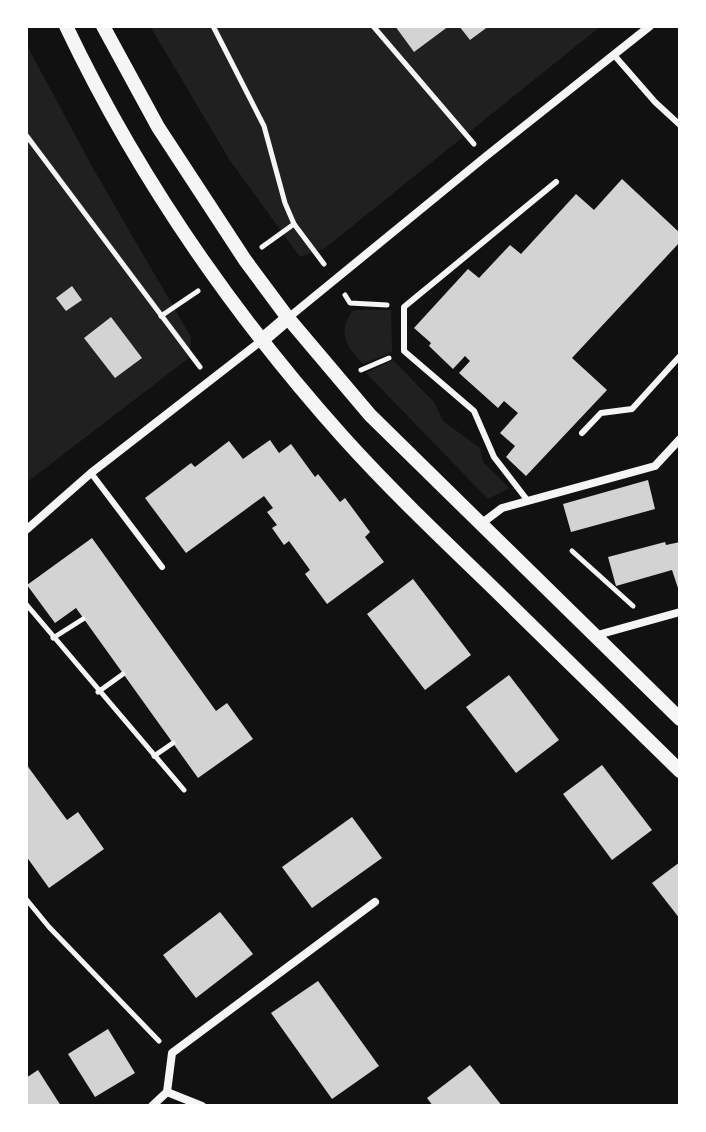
<svg xmlns="http://www.w3.org/2000/svg" width="706" height="1132" font-family="Figtree,sans-serif">
	<rect width="100%" height="100%" fill="#111"/>
	<!-- green -->
	<g fill="#202020">
		<path d="M150,26H395L414,52L449,26H459L470,40L489,26H601L325,248L300,257L229,159Z"/>
		<path d="M26,44L94,170L191,337L190,357L26,483Z"/>
		<path d="M353,310H391L392,352L363,364C346,347 337,332 353,310Z"/>
		<path d="M393,360L434,402L443,421L480,448L483,462L509,488L488,499L366,373Z"/>
	</g>
	<!-- building -->
	<g fill="#d3d3d3">
		<path d="M395,26H449L414,52Z"/>
		<path d="M459,26H489L470,40Z"/>
		<path d="M622,179L680,233V242L572,358L607,390L526,476L506,457L515,446L500,433L518,413L504,401L498,408L459,373L470,361L465,356L453,369L429,346L431,343L414,328L468,269L479,278L510,245L521,254L576,194L594,210Z"/>
		<path d="M72,286L82,300L66,311L56,298Z"/>
		<path d="M111,317L142,358L115,378L84,338Z"/>
		<path d="M270,440L279,453L291,444L315,477L318,474L340,502L345,498L370,532L365,537L384,562L327,604L305,574L310,570L289,541L284,545L272,528L277,525L267,512L273,508L264,496L186,553L145,498L191,463L195,467L229,441L243,459Z"/>
		<path d="M648,480L655,509L571,532L563,504Z"/>
		<path d="M92,538L216,711L227,703L253,739L198,778L76,608L55,623L27,585Z"/>
		<path d="M665,542L666,545L680,542V594L672,570L616,586L608,557Z"/>
		<path d="M413,579L471,655L425,690L367,614Z"/>
		<path d="M509,675L559,740L516,773L466,707Z"/>
		<path d="M26,764L67,820L78,812L104,849L49,888L26,856Z"/>
		<path d="M602,765L652,830L612,860L563,794Z"/>
		<path d="M352,817L382,858L312,908L282,867Z"/>
		<path d="M680,862V919L652,883Z"/>
		<path d="M220,912L253,954L196,998L163,955Z"/>
		<path d="M318,981L379,1066L332,1099L271,1013Z"/>
		<path d="M108,1029L135,1073L95,1097L68,1054Z"/>
		<path d="M470,1065L502,1106H433L427,1098Z"/>
		<path d="M38,1070L61,1106H26V1078Z"/>
	</g>
	<g fill="none" stroke-linecap="round" stroke-linejoin="round">
		<!-- path -->
		<g stroke="#f5f5f5" stroke-width="5">
			<path d="M213,26L264,126L285,203L294,224L324,264"/>
			<path d="M373,26L474,144"/>
			<path d="M26,135L200,367"/>
			<path d="M262,247L294,224"/>
			<path d="M345,295L350,303L387,305"/>
			<path d="M161,316L198,291"/>
			<path d="M361,370L389,358"/>
			<path d="M572,551L633,606"/>
			<path d="M26,604L184,790"/>
			<path d="M53,638L83,619"/>
			<path d="M98,692L123,674"/>
			<path d="M154,756L173,743"/>
			<path d="M26,899L49,927L159,1041"/>
		</g>
		<!-- service -->
		<g stroke="#f5f5f5" stroke-width="6">
			<path d="M614,55L655,102L680,125"/>
			<path d="M582,433L601,413L632,409L680,356"/>
			<path d="M91,473L162,567"/>
			<path d="M528,501L494,457L474,411L404,351V307L556,182"/>
		</g>
		<!-- minor -->
		<g stroke="#f5f5f5" stroke-width="8">
			<path d="M288,318L485,157L650,26"/>
			<path d="M482,523L502,508L655,466L680,439"/>
			<path d="M26,530L91,473L261,341"/>
			<path d="M594,636L680,612"/>
			<path d="M167,1092L172,1053L375,902"/>
			<path d="M167,1092L202,1106"/>
			<path d="M152,1106L167,1092"/>
		</g>
		<!-- tertiary -->
		<g stroke="#f5f5f5" stroke-width="14">
			<path d="M66,26C137,175 233,314 343,437C389,488 439,536 489,584C552,646 616,708 680,771"/>
			<path d="M103,26L158,127L245,260L288,318L370,415L680,719"/>
			<path d="M261,341L288,318"/>
		</g>
	</g>
	<!-- border -->
	<rect width="706" height="1132" fill="none" stroke="#ffffff" stroke-width="56"/>
</svg>
